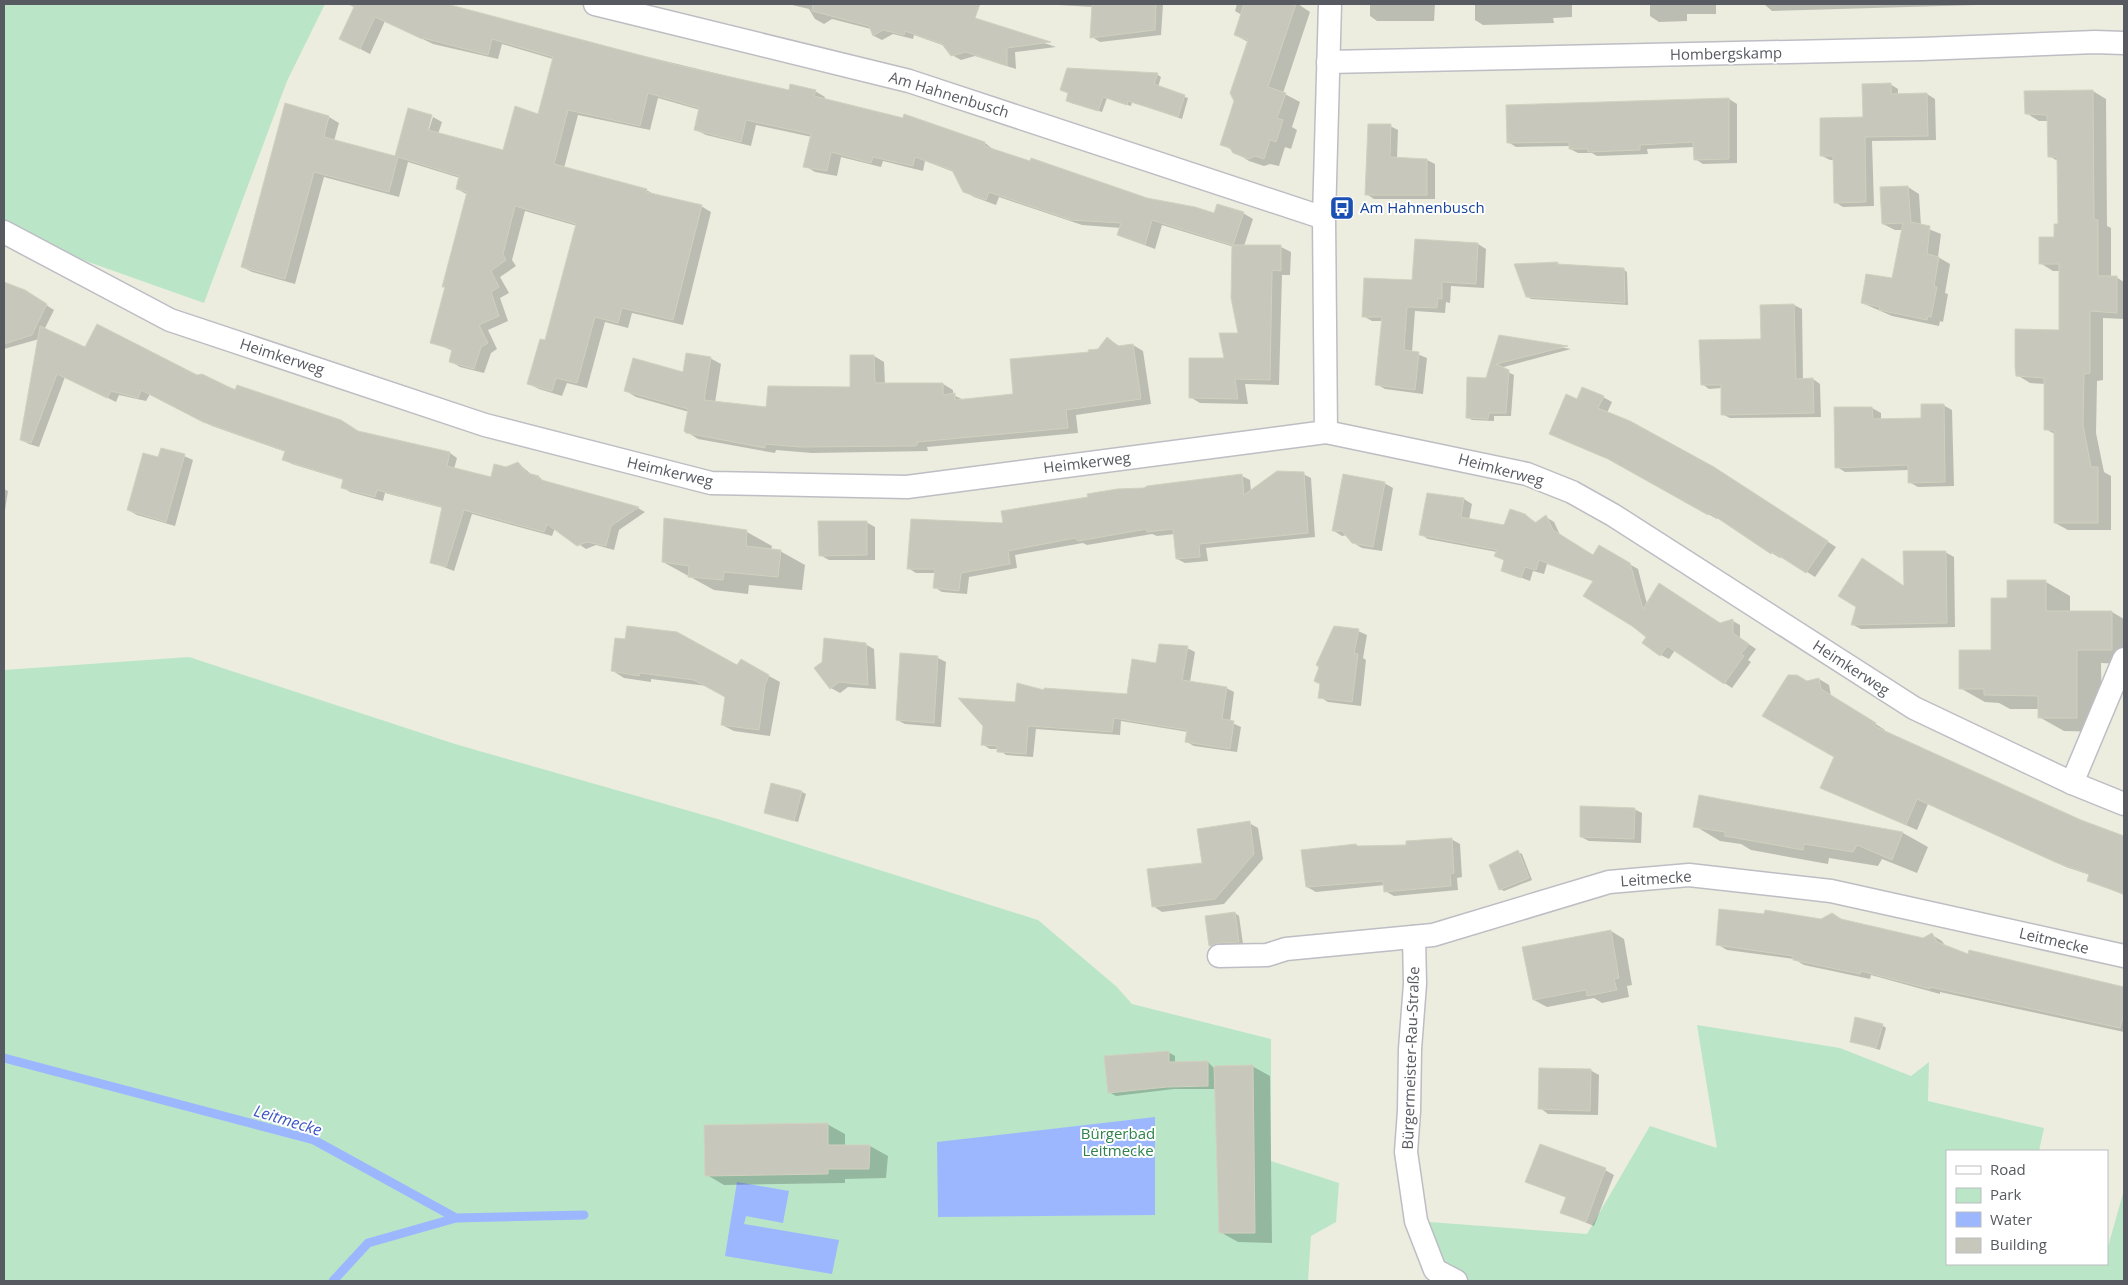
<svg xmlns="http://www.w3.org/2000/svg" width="2128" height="1285" font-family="'Open Sans',sans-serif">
	<rect width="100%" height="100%" fill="#eceddf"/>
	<!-- green -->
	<g fill="#bae6c7">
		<path d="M4,4H325L287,81L204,303L4,232Z"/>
		<path d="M189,657L455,744L721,820L1038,920L1117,987L1132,1004L1271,1039V1161L1339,1183L1336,1222L1311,1236L1308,1281H4V670Z"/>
		<path d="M1697,1025L1840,1048L1911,1076L1929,1062L1928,1101L2044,1128L2039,1151H1947V1264H2107V1250L2124,1190V1281H1430L1434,1270L1416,1221L1587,1234L1650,1126L1717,1148Z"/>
	</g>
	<!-- water -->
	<g fill="#9db7ff">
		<path d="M1155,1117V1215L938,1217L937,1142Z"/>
		<path d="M737,1182L789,1191L783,1223L746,1216L744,1224L839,1240L832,1274L725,1256Z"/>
	</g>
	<!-- shadow -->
	<g fill="#0003">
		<path d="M357,4H443L552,34L790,91L791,86L815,91L825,97L824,100L904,119L905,116L985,143L994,150L1030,162L1031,160L1147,199L1194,208L1215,215L1218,206L1243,213L1253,219L1244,246L1281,247L1291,252L1290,275H1282L1279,385L1245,384L1248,404L1200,403L1190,397V359L1226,360L1220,334H1240L1232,298L1234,247L1162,225L1155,249L1118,235L1121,228L1082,225L999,197L996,205L974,197L964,191L954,172L925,161L923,171L883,161L881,167L841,157L837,176L815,172L805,166L812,137L756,125L751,146L706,135L696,130L700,110L658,98L650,130L578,115L564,168L646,190L656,195L701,206L711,212L683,325L632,313L628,328L605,322L587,388L567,383L562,396L539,389L529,384L541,340L546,342L577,226L525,211L512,260L516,266L500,277L509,293L500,298L508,321L488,330L497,349L491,353L484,373L460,367L450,361L453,351L432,342L446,288L443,286L468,195L457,189L460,178L408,162L399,197L324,177L295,284L252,272L242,267L286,105L329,117L339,123L334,141L396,158L409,110L433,117H430L425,136H427L433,117L442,122L438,134L503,152L516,108L539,116L553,59L502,44L498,59L433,44L385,21L370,54L341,39Z"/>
		<path d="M788,4H931L1056,47L1015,52L1016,69L975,56L961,60L952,55L945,46L914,35L913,39L893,34L882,40L874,36L871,29L832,19L824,24L815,19L809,9Z"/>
		<path d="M1041,4H1163L1161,35L1100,42L1092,37L1093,7Z"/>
		<path d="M1237,4H1298L1310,12L1283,93L1300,102L1292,127L1297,130L1291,149L1285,147L1279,166L1270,164L1264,166L1249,161L1222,144L1236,101L1248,42L1235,35L1242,15L1235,11Z"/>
		<path d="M1370,4H1435L1434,21H1377L1370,16Z"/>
		<path d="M1475,4H1572V17L1553,18L1554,23L1483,25L1475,20Z"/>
		<path d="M1650,4H1716V14H1687V21L1659,22L1650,16Z"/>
		<path d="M1764,4H2013L1772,11Z"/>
		<path d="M1068,70L1158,75L1161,77L1158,87L1188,98L1182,119L1132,102L1131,106L1107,98L1102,112L1071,103L1067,100L1069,93Z"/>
		<path d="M1890,84L1898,89V95L1927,94L1935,99L1936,140L1872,141L1874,206L1843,207L1835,202V160H1830L1822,156L1864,118Z"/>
		<path d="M2093,91L2106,99L2107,226L2111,228V277H2116L2124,282V319L2103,318V380L2097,381L2096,433L2104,472L2111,476V530H2068L2055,523L2056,435L2046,429V384L2030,383L2017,375L2061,331L2060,271H2053L2040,263L2055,238L2059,225L2058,161L2049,156L2048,121H2039L2026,113Z"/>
		<path d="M1729,99L1737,104V163L1703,164L1695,159V147L1647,149L1648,154L1597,156L1592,153H1578L1570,149V146L1516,147L1508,142Z"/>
		<path d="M1390,126L1398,130L1397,159L1427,160L1435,164V199H1374L1366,194Z"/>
		<path d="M1908,187L1919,194L1921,226L1941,234L1938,257L1950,264L1945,293L1948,294L1943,322L1940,321L1939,326L1892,316L1862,303L1893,280L1903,230H1895L1883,224L1881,188Z"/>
		<path d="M1478,244L1486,249L1484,288L1451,286L1450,303L1446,302L1445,313L1415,311L1412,352L1427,358L1423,394L1385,389L1376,384L1383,321H1372L1363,316L1413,281Z"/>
		<path d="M1557,263L1561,265L1623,269L1627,272L1628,305L1531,299L1527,296Z"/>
		<path d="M4,283L24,291L54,310L44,330L85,349L197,376L359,432L450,453L457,458L454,469L491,478L518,463L532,475L539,477L546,483L638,508L645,512L619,530L614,550L596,545L586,549L555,528L552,536L472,514L454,571L431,562L443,508L385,493L383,501L350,492L342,487L344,480L292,464L284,459L286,452L212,426L150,394L146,401L119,395L116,402L65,377L39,447L29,444L21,440L39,339L4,349Z"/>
		<path d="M1794,305L1802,309L1803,380L1813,379L1820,384L1821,417L1730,418L1722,414V388L1709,389L1702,384L1762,340L1761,306Z"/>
		<path d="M1500,337L1571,349L1500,368L1514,375L1511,416H1494V421L1472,420L1467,417L1487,379Z"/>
		<path d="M1108,339L1121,347L1133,345L1143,351L1151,404L1076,415L1078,433L927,447L928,451L812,453L776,450L775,453L698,439L687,432L689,412L636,397L626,391L684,373L710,358L721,364L715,403L767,409L852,388L874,356L884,362L885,384H943L953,390V395L964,400L1015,395L1099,350Z"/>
		<path d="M1603,397L1612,402L1607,413L1723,474L1836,547L1815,577L1782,556L1780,558L1772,553L1718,517L1717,519L1618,463L1559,438L1578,400Z"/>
		<path d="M1943,405L1952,410L1954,486L1918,487L1909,482V470L1845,472L1837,467L1835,409L1872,408L1881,413V420L1922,419Z"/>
		<path d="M184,456L193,460L175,526L137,515L128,510L159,459Z"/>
		<path d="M1303,474L1311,478L1315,537L1206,548L1208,561L1185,563L1177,559L1175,534L1157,536L1152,534L1087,545L1083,543L1015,555L1017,568L969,577L967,594L942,592L934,587L935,573H916L908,568L1004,525L1145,489L1242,476L1250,480L1251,492Z"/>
		<path d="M1384,483L1393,488L1382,551L1362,548L1352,542L1347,535L1342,536L1334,531Z"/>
		<path d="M4,489L8,491L4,517Z"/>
		<path d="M1464,499L1472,504L1469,520L1505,527L1525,515L1537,523L1546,517L1554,522L1561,537L1594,556L1599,547L1638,569L1647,604L1720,625L1733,621L1740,625V638L1756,649L1748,660L1751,662L1732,688L1675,650L1669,659L1661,655L1648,637L1594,581L1547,564L1544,574L1533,571L1530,581L1502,570L1504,560L1496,556L1497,552L1428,539L1420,534Z"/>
		<path d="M665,520L747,532L772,546L771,550L780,551L805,565L802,590L749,585L748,594L714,590L663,562Z"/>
		<path d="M866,522L875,527V560H829L820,555Z"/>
		<path d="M1945,552L1954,557L1955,627L1861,629L1853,625L1905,587Z"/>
		<path d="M2046,582L2070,596V612H2112L2124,619V664L2101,663L2102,732L2064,731L2039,717V709H2010L1999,703L1985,702L1960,688L1992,652L2008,599Z"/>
		<path d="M1358,631L1367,635L1363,658L1366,660L1361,706L1328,702L1320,697Z"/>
		<path d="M626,641L738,667L741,661L780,682L770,736L734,731L722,725L726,697L707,686L651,679V682L624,678L613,671Z"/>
		<path d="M865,644L874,649L876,689L848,687L840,693L831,688Z"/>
		<path d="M1187,648L1195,652L1190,682L1226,688L1234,692L1230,722L1241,727L1237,752L1194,746L1187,742L1188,732L1121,721L1120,735L1036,729L1033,757L1006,755L998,749H990L982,744L1016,703L1045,692L1128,695L1157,665Z"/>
		<path d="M901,655L938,658L946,662L941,727L905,724L897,720Z"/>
		<path d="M1819,679L1829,685L1831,696L1885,730L1883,732L2080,821L2124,837V895L2088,880L2090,875L2066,867L1928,804L1917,830L1822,788L1836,757L1807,682Z"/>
		<path d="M802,792L806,794L798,822L765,813Z"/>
		<path d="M1700,797L1903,833L1928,847L1917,873L1882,859L1878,866L1829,858L1828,864L1751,850L1741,844L1720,841L1695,826Z"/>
		<path d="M1634,809L1642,813L1641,843L1589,841L1581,837Z"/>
		<path d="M1249,823L1258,828L1263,859L1224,904L1162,912L1153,906Z"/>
		<path d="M1451,839L1460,844L1462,877L1457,878L1458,890L1394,896L1385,891V885L1316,892L1307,887L1356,845L1360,847L1408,846Z"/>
		<path d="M1518,852L1522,854L1532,880L1504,891L1500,889Z"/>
		<path d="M1235,913L1239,916L1243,944H1223L1214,948L1210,945Z"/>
		<path d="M1821,920H1842L1923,940L1932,935L1942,941L1946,947L1969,955L1970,952L2124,989V1032L1940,992V994L1871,975L1870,979L1804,965L1794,959L1727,950L1717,944Z"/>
		<path d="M1611,931L1624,939L1632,985L1627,986L1629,997L1602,1003L1594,998L1547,1007L1534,1000Z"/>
		<path d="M1882,1025L1886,1028L1880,1050L1851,1041Z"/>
		<path d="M1168,1052L1175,1056V1063L1208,1062L1214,1068L1252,1066L1270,1076L1272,1243L1238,1242L1220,1232L1216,1089H1174L1116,1096L1109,1092Z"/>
		<path d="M1590,1070L1599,1075L1598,1115L1548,1114L1540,1108Z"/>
		<path d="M827,1124L845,1134V1146H870L888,1156L886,1178L845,1179V1183L724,1185L707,1175Z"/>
		<path d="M1605,1170L1614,1175L1594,1226L1562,1213L1567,1198L1527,1182Z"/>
	</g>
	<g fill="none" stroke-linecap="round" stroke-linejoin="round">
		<!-- stream -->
		<g stroke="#9db7ff" stroke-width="9">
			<path d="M4,1058L314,1140L456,1218L584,1215"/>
			<path d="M333,1281L368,1243L456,1218"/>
		</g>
	</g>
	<!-- building -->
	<g fill="#c7c7bc" stroke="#d1d1be">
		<path d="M348,4H447L681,66L789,90L790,84L816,90L814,96L903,118L904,114L985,142L984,146L1030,161L1031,158L1147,198L1195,207L1214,213L1217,204L1244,212L1233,245H1281V271L1272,270L1270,380L1235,379L1238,399L1189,398V358H1224L1219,333H1238L1231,298L1232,245L1152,220L1145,245L1117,235L1121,223L1071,220L989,192L986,200L963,192L952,170L915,157L913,166L873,157L871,163L831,152L827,171L803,167L811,134L746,120L741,142L694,130L699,108L648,93L640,126L568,110L554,164L647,189L646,192L702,205L673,320L622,308L618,323L595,317L577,383L556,378L552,391L527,384L540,339L545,340L576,224L515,206L503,254L506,260L491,271L499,287L491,292L499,316L479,325L488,343L481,347L474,369L449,362L452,349L430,343L445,287H442L467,192L456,189L459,176L398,157L389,192L314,172L285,279L241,267L285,103L329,116L324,137L395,156L408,108L432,115L428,130L503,150L515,106L538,114L553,57L492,39L488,55L423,38L422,39L375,17L360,49L339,39L354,7Z"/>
		<path d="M813,4H980L975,18L1051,42L1007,48V66L966,52L951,56L942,44L905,31L904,35L883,30L873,36L869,26L812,11Z"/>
		<path d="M1092,4H1156L1155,30L1090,38Z"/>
		<path d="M1244,4H1296L1268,87L1286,93L1277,118L1283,120L1276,142L1270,140L1264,159L1255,156L1249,159L1233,153L1230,148L1220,145L1234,101L1230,93L1248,40L1234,35Z"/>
		<path d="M1067,68L1158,73L1154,84L1185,95L1178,117L1128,101L1127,105L1103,97L1098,111L1066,101L1068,93L1060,90Z"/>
		<path d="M1891,83V94L1927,93L1928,136L1865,137L1866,202L1834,203L1833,156H1820V118L1863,117L1862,84Z"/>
		<path d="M2093,90L2094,219L2098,220V276H2117V313L2090,311V373L2084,374L2083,425L2091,467H2098V523H2054V430H2044V378L2016,376L2015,367V329L2059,330V264H2039V237H2054V224H2058L2057,157H2048L2047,115L2025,114L2024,91Z"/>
		<path d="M1729,98V159L1694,160L1693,142L1640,145V150L1588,152V149H1569V142L1507,143L1506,105Z"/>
		<path d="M1368,124H1391L1390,157L1427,159V195H1365Z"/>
		<path d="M1908,186L1911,222L1930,226L1927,254L1939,257L1934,286L1937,287L1931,317L1928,316L1927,320L1879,310L1880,307L1861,303L1866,274L1892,278L1903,223L1882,224L1880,187Z"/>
		<path d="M1415,239L1478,243L1476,284L1442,282V299L1438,298L1437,308L1407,307L1404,350L1419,352L1415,390L1375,385L1382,317H1362L1364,278L1412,280Z"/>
		<path d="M1558,262L1557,264L1624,268L1625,303L1526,297L1514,264Z"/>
		<path d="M4,282L25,290L47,304L32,335L4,344Z"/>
		<path d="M1794,304L1796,379L1813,378L1814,413L1721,415V385H1701L1699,340L1761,339L1760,305Z"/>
		<path d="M97,324L197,375L202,374L235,390L237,385L341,420L358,431L450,452L447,466L491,477L494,464L506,467L518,462L527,473L539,476L538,479L639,507L611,526L606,546L587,542L577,546L547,524L544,532L464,510L446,567L430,563L442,507L377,490L375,497L341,488L343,479L282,460L285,451L203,422L141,390L138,398L111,391L107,398L57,374L31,443L20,440L40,326L85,347Z"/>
		<path d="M1499,335L1568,346L1496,364L1509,370L1506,413H1489L1488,419L1466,418L1467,377L1486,378Z"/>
		<path d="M1107,337L1118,346L1133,344L1141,399L1066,410L1068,428L917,442V445L915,446L800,447L765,444V448L686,433L684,431L688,409L624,391L633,358L683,372L686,353L711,357L704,400L766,407L768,386L850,387V355H874L875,383H943V395L955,393V400L1013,394L1010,359L1089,352L1088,350L1098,349Z"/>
		<path d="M1582,387L1604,396L1598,408L1630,421L1714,467L1828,541L1806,573L1773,552L1771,554L1710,513L1708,515L1608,459L1549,434L1566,394L1577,399Z"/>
		<path d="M1921,404H1944L1945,482L1908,483V465L1835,468L1834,407H1872L1873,419L1921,418Z"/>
		<path d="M161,448L185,454L166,522L127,510L143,453L158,457Z"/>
		<path d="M1277,471L1304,472L1308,533L1199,544L1200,557L1176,559L1173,529L1147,532V529L1078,541L1075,538L1008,551L1010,564L961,573L959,591L933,588L935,569H907L911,519L1003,523L1001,511L1088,497L1087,494L1117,489L1144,488L1147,486L1242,474L1244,495Z"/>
		<path d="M1343,474L1385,482L1373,547L1352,543L1342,531H1332Z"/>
		<path d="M1427,493L1464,498L1461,517L1504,525L1510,509L1525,514L1535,523L1546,515L1553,530L1593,555L1599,545L1630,563L1643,609L1659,583L1720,623L1733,619V633L1749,644L1741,654L1744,656L1724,684L1667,646L1660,656L1642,643L1646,637L1632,626L1583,596L1593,581L1539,560L1536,570L1525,567L1521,578L1501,571L1504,560L1494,556L1497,550L1419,535Z"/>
		<path d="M664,518L747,530L746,546L781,550L778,577L724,572L723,580L688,577L689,566L662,562Z"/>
		<path d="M818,521H867V555L819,556Z"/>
		<path d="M1903,551H1946L1947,623L1851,625L1856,607L1838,596L1862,558L1904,586Z"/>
		<path d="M2007,580H2046V611H2112V650H2077V718H2038V696L1984,695V689H1959V650H1991V598H2007Z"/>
		<path d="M627,626L677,632L737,665L741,659L769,675L765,685L759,730L721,725L725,697L694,680L640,673L639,676L611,671L615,638L625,639Z"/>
		<path d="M1334,626L1359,629L1354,653L1358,654L1352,702L1318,698L1320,684L1314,681L1319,667L1316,665Z"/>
		<path d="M824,638L866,643L868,685L839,682L830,689L814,668L822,662Z"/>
		<path d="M1159,644L1188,646L1182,680L1227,687L1222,719L1234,721L1230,749L1185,742L1187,730L1114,718L1112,732L1028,726L1026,754L997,752V746L981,745L983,726L958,698L1015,702L1017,683L1044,690V688L1127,694L1132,659L1156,663Z"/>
		<path d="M900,653L938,656L934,723L896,720Z"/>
		<path d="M1788,675H1797L1807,681L1819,678L1821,689L1876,723L1874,726L2081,820L2124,836V894L2087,881L2089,874L2055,862L1917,799L1906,825L1820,788L1834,757L1762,716Z"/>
		<path d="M771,783L802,791L794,821L764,813Z"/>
		<path d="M1699,795L1725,800L1903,832L1892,860L1857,845L1853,852L1804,844L1803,850L1725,836V832L1693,827Z"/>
		<path d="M1580,806L1635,808L1634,839L1580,837Z"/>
		<path d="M1250,821L1254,854L1215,899L1152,907L1147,869L1202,863L1197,829Z"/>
		<path d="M1452,838L1454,873L1450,874L1451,886L1384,892L1383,881L1306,887L1301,850L1356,844L1357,846L1406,845V841Z"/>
		<path d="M1518,850L1529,878L1499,890L1489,865Z"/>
		<path d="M1719,909L1764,914L1765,910L1821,919L1832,913L1841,919L1923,938L1932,933L1937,942L1968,954L1969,950L2124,987V1013L2120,1028L1930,987V989L1861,971L1860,974L1793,960V956L1716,945Z"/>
		<path d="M1235,912L1239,942L1219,943L1209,946L1205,916Z"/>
		<path d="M1611,930L1619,978L1614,979L1617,990L1587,996L1586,990L1533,1000L1522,947Z"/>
		<path d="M1855,1017L1883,1024L1876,1048L1850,1042Z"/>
		<path d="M1169,1051V1062L1208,1061V1086L1167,1087L1108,1093L1104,1056Z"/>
		<path d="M1253,1065L1255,1233H1219L1214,1066Z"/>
		<path d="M1539,1068L1591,1069L1590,1111L1538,1109Z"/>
		<path d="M828,1123V1145H870L869,1169H828V1174L705,1176L704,1125Z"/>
		<path d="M1540,1144L1606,1168L1586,1222L1560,1213L1566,1197L1525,1182Z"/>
	</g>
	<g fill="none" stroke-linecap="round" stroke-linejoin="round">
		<defs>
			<g id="street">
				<path d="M595,4L909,81L1324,218"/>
				<path d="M1328,62L1922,49L2095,42L2124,43"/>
				<path d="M4,232L170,320L485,425L711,483L907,487L1326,432L1527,474L1572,492L1613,515L1914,708L2072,783L2124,804"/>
				<path d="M1326,432L1324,218L1330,4"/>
				<path d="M2072,783L2124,659"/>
				<path d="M1414,937L1415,984L1410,1049L1409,1111L1406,1152L1416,1221L1435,1270L1456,1281"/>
				<path d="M1219,956L1267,955L1286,949L1433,935L1609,882L1689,875L1831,891L2124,956"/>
			</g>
		</defs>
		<!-- street casing -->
		<use href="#street" stroke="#bdbdc4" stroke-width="25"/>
		<!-- street -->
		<use href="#street" stroke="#fff" stroke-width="22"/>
	</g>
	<!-- icons -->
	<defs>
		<symbol id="bus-square" viewBox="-11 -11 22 22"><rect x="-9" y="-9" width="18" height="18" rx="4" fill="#1a4fb4" stroke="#fff"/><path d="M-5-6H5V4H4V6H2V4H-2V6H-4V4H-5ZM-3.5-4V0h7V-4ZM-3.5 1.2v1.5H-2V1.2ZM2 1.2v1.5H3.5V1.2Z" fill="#fff"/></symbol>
	</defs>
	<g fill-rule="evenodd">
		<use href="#bus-square" x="1328" y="194" width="28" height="28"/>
	</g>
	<g text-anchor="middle" stroke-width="4" stroke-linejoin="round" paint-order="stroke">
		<!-- street labels -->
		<g font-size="15" fill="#585a61" stroke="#fff">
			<text transform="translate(1726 54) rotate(-1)" y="5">Hombergskamp</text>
			<text transform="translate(949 95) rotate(17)" y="5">Am Hahnenbusch</text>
			<text transform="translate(282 357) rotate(18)" y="5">Heimkerweg</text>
			<text transform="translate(1087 463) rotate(-7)" y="5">Heimkerweg</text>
			<text transform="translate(1501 470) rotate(15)" y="5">Heimkerweg</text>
			<text transform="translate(670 472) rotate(13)" y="5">Heimkerweg</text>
			<text transform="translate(1851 668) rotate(33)" y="5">Heimkerweg</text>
			<text transform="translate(1656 879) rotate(-4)" y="5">Leitmecke</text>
			<text transform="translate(2054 941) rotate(13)" y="5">Leitmecke</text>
			<text transform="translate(1411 1058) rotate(-88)" y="5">Bürgermeister-Rau-Straße</text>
		</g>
		<!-- transit labels -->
		<g font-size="15" fill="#164399" stroke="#fff" text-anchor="start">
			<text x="1360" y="213">Am Hahnenbusch</text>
		</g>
		<!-- park labels -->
		<g font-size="15" fill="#2f824c" stroke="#fff">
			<text x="1118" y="1139">Bürgerbad<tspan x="1118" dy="17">Leitmecke</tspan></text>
		</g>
		<!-- water labels -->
		<g font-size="16" font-style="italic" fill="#3c56c6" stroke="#fff">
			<text transform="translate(288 1120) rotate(17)" y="6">Leitmecke</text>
		</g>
	</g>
	<!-- border -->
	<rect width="2128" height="1285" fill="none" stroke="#585a61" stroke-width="10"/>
	<!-- legend -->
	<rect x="1946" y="1150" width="162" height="115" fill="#ffffff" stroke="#bcbdc0"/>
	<rect x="1956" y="1166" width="25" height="8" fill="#ffffff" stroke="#bcbdc0"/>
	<text x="1990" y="1175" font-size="15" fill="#585a61">Road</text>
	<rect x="1956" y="1188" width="25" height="15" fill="#bae6c7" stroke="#bcbdc0"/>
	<text x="1990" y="1200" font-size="15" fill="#585a61">Park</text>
	<rect x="1956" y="1212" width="25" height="15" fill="#9db7ff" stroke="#bcbdc0"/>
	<text x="1990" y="1225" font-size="15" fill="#585a61">Water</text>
	<rect x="1956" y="1238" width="25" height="15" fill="#c7c7bc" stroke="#bcbdc0"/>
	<text x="1990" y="1250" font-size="15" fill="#585a61">Building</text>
</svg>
